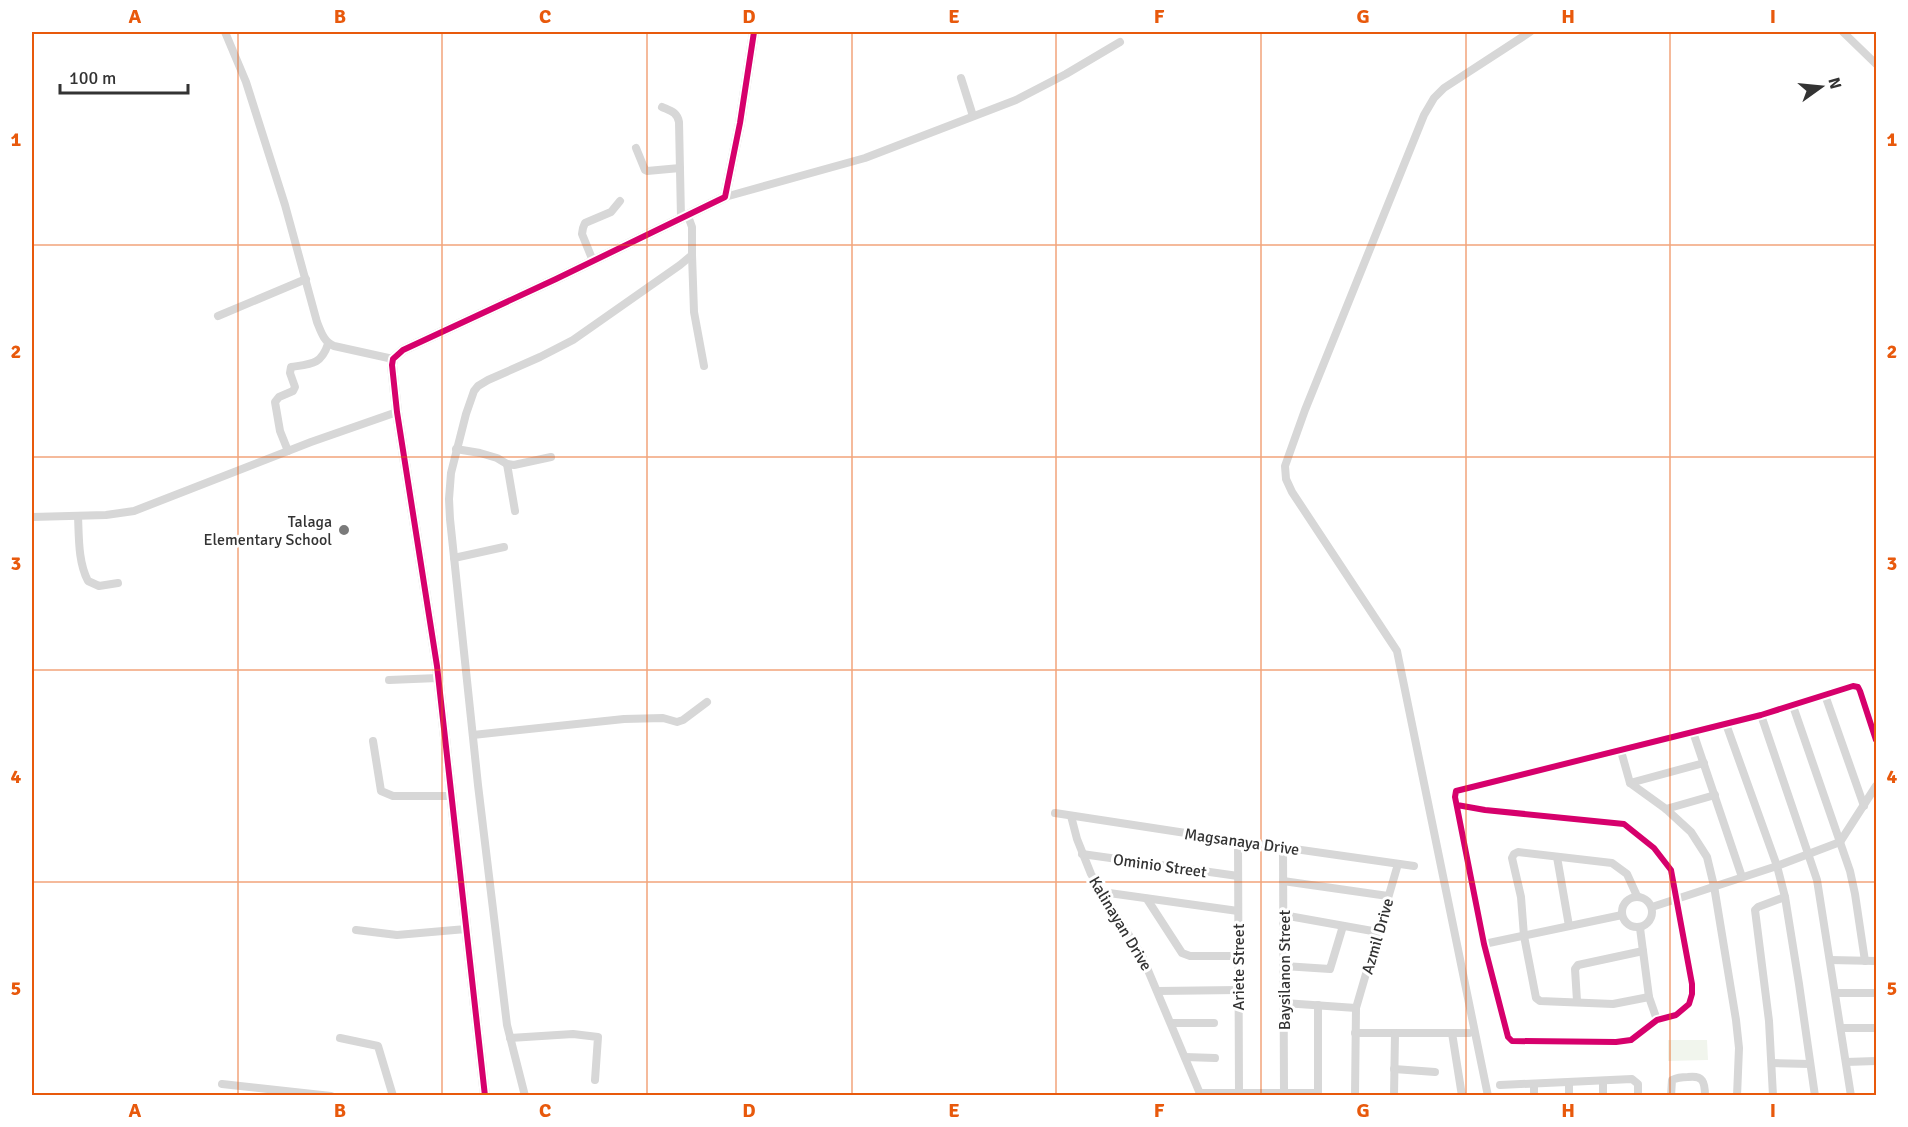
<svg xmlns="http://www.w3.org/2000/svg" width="1908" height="1127" font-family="Signika,sans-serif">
	<rect width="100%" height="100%" fill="#fff"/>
	<!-- green -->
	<path fill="#f1f5ed" d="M1668,1040H1707L1708,1060L1668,1061Z"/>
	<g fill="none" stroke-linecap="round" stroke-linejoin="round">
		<!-- minor -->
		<g stroke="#d7d7d7" stroke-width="8">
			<path d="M225,32L246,82L285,205L317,322C321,332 324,342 334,346L393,359"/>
			<path d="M1843,32L1876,64"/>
			<path d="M961,78L973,116"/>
			<path d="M662,107C671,111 677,112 679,122L681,218"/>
			<path d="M636,148L645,170L647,171L680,168"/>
			<path d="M725,197L865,158L1016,100L1066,74L1120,42"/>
			<path d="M692,255L694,312L704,366"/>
			<path d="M593,261L582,234L583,228L585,223L611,212L620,201"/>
			<path d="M218,316L306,279"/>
			<path d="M456,449L480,453L497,458L507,464L514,465L551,457"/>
			<path d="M288,451L280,431L275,402L279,397L293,391L295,387L290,373L291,367C311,364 321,365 328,344"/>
			<path d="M507,464L515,511"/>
			<path d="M78,516C79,537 78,562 88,581L99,586L118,583"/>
			<path d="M32,517L106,515L134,511L311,442L397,412"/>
			<path d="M454,558L504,547"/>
			<path d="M389,680L438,678"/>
			<path d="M1825,695L1864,806"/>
			<path d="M1793,706L1850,871L1855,894L1865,961"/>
			<path d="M1761,715L1817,880L1851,1096"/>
			<path d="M1726,724L1777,866L1785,897L1799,984L1815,1096"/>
			<path d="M1693,732L1742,877"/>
			<path d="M473,735L624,719L663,718L677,722L683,720L707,702"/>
			<path d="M373,741L381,791L393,796H451"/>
			<path d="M1621,751L1630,783L1666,809L1691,832L1707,857L1714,886L1736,1020L1739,1048L1737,1096"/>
			<path d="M1630,783L1704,763"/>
			<path d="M1457,805L1485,810L1624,824L1654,848L1671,870L1692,984V994L1689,1004L1676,1015L1657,1020L1631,1040L1616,1042L1512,1041L1508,1037L1484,944L1455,797L1456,791L1761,715L1853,686L1858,687L1860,691L1876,740"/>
			<path d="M1666,809L1715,795"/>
			<path d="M1055,813L1238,841L1414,866"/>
			<path d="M1071,816L1077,839L1091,874L1142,956L1201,1096"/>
			<path d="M1238,841L1239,1093"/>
			<path d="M1283,847L1284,1093"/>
			<path d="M1082,854L1238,876"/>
			<path d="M1557,857L1569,926"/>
			<path d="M1283,881L1388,896"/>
			<path d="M1102,892L1238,911"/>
			<path d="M1637,896L1627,874L1612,863L1518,852L1514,854L1512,858L1521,897L1524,936L1536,998L1540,1001L1613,1004L1649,997"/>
			<circle cx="1637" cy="912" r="15"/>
			<path d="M1147,899L1182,953L1190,956H1238"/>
			<path d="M1652,907L1777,866L1840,842L1876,786"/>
			<path d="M1283,915L1378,932"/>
			<path d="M1640,928L1649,997L1657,1020"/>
			<path d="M356,930L397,935L466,929"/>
			<path d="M1484,944L1622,915"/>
			<path d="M1830,960L1876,961"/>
			<path d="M1284,966L1330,969L1343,926"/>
			<path d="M1158,991L1238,990"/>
			<path d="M1836,993H1876"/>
			<path d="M1577,1001L1575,969L1578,965L1643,951"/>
			<path d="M1284,1003L1356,1008"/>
			<path d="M1171,1023H1214"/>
			<path d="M1841,1028H1876"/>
			<path d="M1355,1033H1469"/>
			<path d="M1452,1033L1462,1096"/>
			<path d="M340,1038L378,1046L393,1096"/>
			<path d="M510,1038L573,1034L598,1037L595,1080"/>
			<path d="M1185,1057L1215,1058"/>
			<path d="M1846,1062L1876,1061"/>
			<path d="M1772,1063L1810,1064"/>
			<path d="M1394,1069L1435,1072"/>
			<path d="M1603,1081V1096"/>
			<path d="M1569,1082V1096"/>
			<path d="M222,1084L331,1096"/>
			<path d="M1534,1084V1096"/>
			<path d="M1500,1085L1632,1079L1638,1084V1096"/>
			<path d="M1200,1093H1318"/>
			<path d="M525,1096L507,1025L478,785L450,519L449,499L451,473L466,414L474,391L478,386L488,380L540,357L573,340L680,265L692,255V227L688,216"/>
			<path d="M1318,1096V1005"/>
			<path d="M1355,1096L1356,1008L1398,864"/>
			<path d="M1394,1096L1395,1033"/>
			<path d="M1488,1096L1397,651L1292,492L1286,479L1285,466L1305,410L1424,115L1434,98L1444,88L1530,32"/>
			<path d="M1671,1096L1672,1080C1678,1077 1682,1077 1688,1077C1703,1075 1705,1082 1705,1096"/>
			<path d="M1773,1096L1769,1021L1755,910L1758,907L1785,897"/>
		</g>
		<!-- tertiary -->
		<path stroke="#d7d7d7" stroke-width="10" d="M485,1096L437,666L397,412L392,365L393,359L403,350L556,279L725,197L740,123L754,32"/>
		<defs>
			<g id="cycleway">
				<path d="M1457,805L1485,810L1624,824L1654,848L1671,870L1692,984V994L1689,1004L1676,1015L1657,1020L1631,1040L1616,1042L1512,1041L1508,1037L1484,944L1455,797L1456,791L1761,715L1853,686L1858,687L1860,691L1876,740"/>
				<path d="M485,1096L437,666L397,412L392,365L393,359L403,350L556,279L725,197L740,123L754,32"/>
			</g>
		</defs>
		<!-- cycleway casing -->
		<use href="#cycleway" stroke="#fff" stroke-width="10"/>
		<!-- cycleway -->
		<use href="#cycleway" stroke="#d6006c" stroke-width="6"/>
	</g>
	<!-- grid -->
	<path fill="none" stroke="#e8590c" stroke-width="1.5" stroke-opacity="0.55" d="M238,32V1096M442,32V1096M647,32V1096M852,32V1096M1056,32V1096M1261,32V1096M1466,32V1096M1670,32V1096M32,245H1876M32,457H1876M32,670H1876M32,882H1876"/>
	<!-- markers -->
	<circle fill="#7a7a7a" stroke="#fff" stroke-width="2" cx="344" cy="530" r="6"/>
	<g text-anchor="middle" stroke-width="6" stroke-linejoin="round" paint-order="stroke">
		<!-- poi labels -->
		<g font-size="16" fill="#333" stroke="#fff" text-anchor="end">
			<text x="332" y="527">Talaga<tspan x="332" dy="18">Elementary School</tspan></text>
		</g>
		<!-- street labels -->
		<g font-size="16" fill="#333" stroke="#fff">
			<text transform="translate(1242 841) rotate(8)" y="6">Magsanaya Drive</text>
			<text transform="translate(1160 865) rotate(8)" y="6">Ominio Street</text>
			<text transform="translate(1121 923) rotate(59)" y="6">Kalinayan Drive</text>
			<text transform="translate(1377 936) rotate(-74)" y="6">Azmil Drive</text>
			<text transform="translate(1238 967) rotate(-90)" y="6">Ariete Street</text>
			<text transform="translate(1284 970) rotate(-90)" y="6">Baysilanon Street</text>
		</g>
	</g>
	<!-- border -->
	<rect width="1908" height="1127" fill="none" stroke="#ffffff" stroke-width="66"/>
	<!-- north arrow -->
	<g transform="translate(1821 87) rotate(75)" stroke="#ffffff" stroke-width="4.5" paint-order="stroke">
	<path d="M0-4.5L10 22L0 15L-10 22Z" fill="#333333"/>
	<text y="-9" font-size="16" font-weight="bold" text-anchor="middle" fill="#333333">N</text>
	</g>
	<!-- scale -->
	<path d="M60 84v9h128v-9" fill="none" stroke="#333333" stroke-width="3"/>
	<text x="69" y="84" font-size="18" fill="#333333" stroke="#ffffff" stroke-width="4.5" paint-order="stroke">100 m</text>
	<rect x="33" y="33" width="1842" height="1061" fill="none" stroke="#e8590c" stroke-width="2"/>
	<g font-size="20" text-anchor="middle" font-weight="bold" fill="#e8590c">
		<text x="135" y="23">A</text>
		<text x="340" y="23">B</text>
		<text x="545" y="23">C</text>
		<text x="749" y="23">D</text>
		<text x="954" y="23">E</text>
		<text x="1159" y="23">F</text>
		<text x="1363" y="23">G</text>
		<text x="1568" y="23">H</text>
		<text x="1773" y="23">I</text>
		<text x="16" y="146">1</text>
		<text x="1892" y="146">1</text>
		<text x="16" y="358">2</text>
		<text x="1892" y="358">2</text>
		<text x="16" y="570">3</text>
		<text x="1892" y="570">3</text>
		<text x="16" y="783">4</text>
		<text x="1892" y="783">4</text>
		<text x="16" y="995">5</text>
		<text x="1892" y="995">5</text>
		<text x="135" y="1117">A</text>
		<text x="340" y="1117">B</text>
		<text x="545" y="1117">C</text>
		<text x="749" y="1117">D</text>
		<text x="954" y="1117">E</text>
		<text x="1159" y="1117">F</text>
		<text x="1363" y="1117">G</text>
		<text x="1568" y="1117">H</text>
		<text x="1773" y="1117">I</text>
	</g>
</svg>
